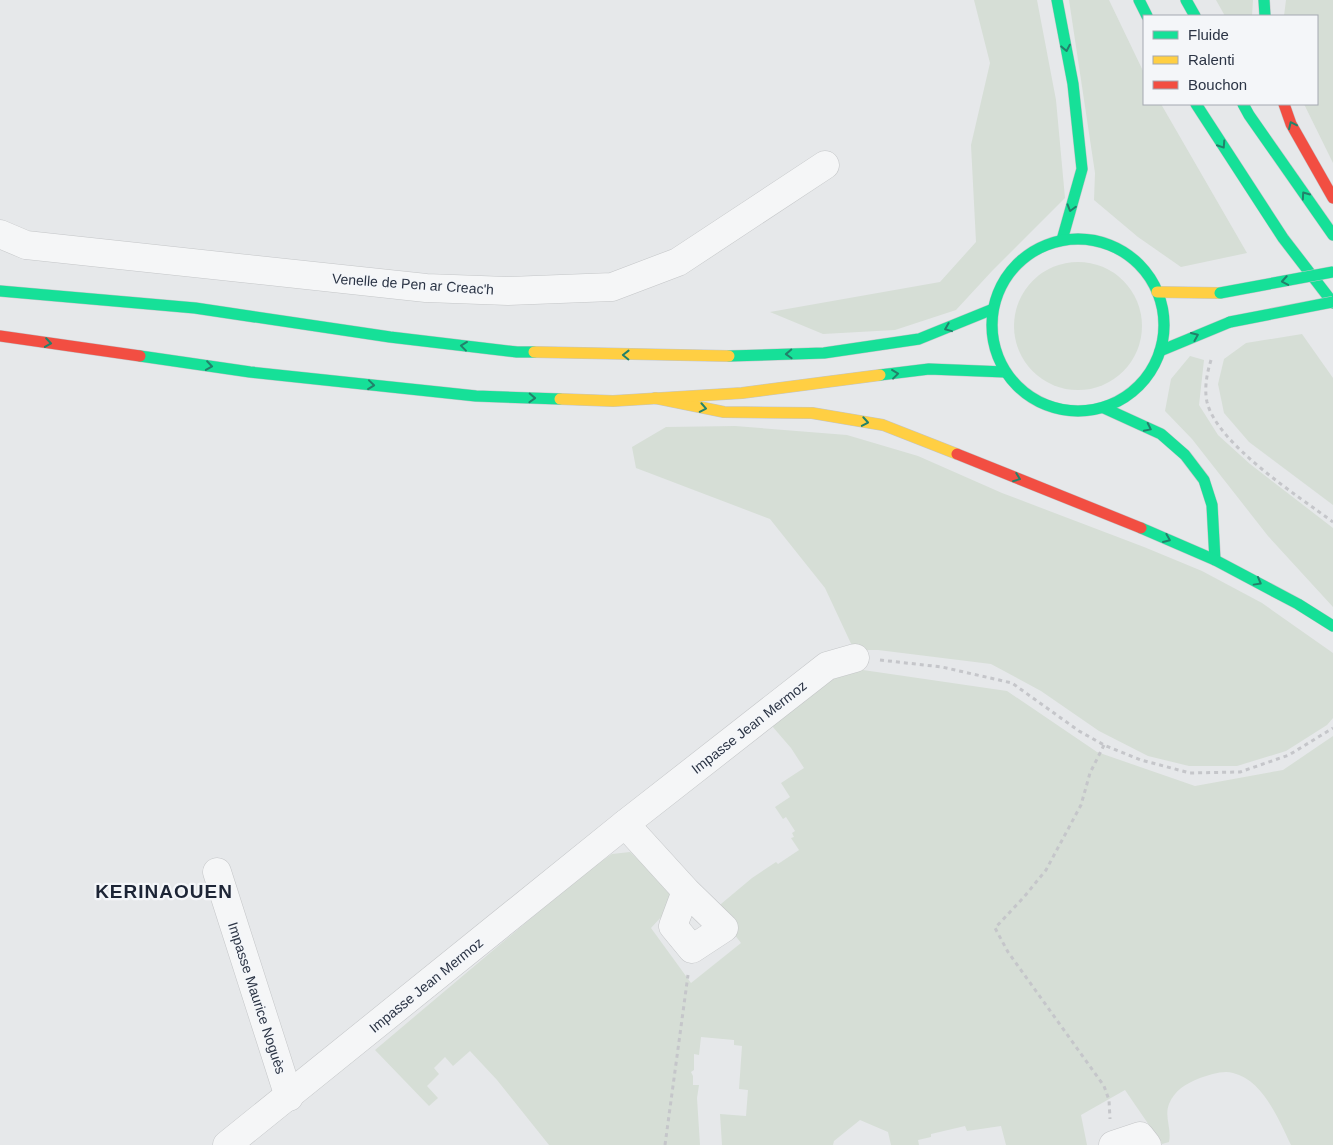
<svg xmlns="http://www.w3.org/2000/svg" width="1333" height="1145" font-family="Helvetica,sans-serif">
	<rect width="100%" height="100%" fill="#e6e8ea"/>
	<!-- green -->
	<g fill="#d6ded6">
		<path d="M974,0H1037L1056,100L1065,198L992,271L956,310L895,330L823,334L770,312L940,282L976,242L971,145L990,63Z"/>
		<path d="M1069,0H1109L1144,73V104H1161L1247,253L1181,267L1138,237L1094,200L1095,173Z"/>
		<path d="M1216,0H1253L1252,16H1225Z"/>
		<path d="M1286,0H1333V163L1304,104H1317V16H1284Z"/>
		<circle cx="1078" cy="326" r="64"/>
		<path d="M1302,334L1333,378V505L1249,442L1224,413L1218,384L1224,359L1246,343Z"/>
		<path d="M1190,356L1204,360L1199,405L1218,435L1250,464L1333,528V607L1268,536L1192,439L1165,411L1171,379Z"/>
		<path d="M735,426L847,435L918,456L1002,493L1144,547L1202,571L1262,603L1333,653V718L1327,725L1286,751L1237,766H1189L1148,756L1099,731L1041,691L991,664L878,650H854L825,588L770,519L636,468L632,447L666,427Z"/>
		<path d="M838,670H863L1007,691L1097,752L1195,786L1283,770L1333,736V1145H1291C1279,1120 1263,1080 1233,1073C1223,1070 1210,1075 1200,1078C1185,1084 1175,1090 1169,1104C1164,1117 1172,1129 1169,1142L1162,1144L1125,1090L1081,1115L1087,1145H1006L1001,1126L967,1131L965,1126L931,1134V1137L918,1140L919,1145H891L888,1132L860,1120L834,1141L833,1145H722L720,1114L746,1116L748,1090L739,1089L742,1046L734,1045V1040L701,1037L699,1055L694,1054V1070L691,1072L693,1076V1085H699L697,1098L700,1145H549L497,1080L470,1051L453,1066L445,1057L434,1068L439,1074L427,1086L438,1098L429,1106L375,1050L587,871L612,854L630,852L671,890L675,902L651,928L691,983L741,943L715,909L752,878L776,862L778,864L799,850L791,838L794,837L792,833L795,831L786,817L783,819L775,807L790,797L781,783L804,768L791,748L772,726Z"/>
	</g>
	<g fill="none" stroke-linecap="round" stroke-linejoin="round">
		<defs>
			<g id="street">
				<path d="M0,234L26,245L426,288L508,291L612,287L678,262L825,165"/>
				<path d="M625,824L686,891L673,926L692,949L724,928L686,891"/>
				<path d="M217,872L289,1097"/>
				<path d="M227,1145L625,824L827,666L855,658"/>
				<path d="M1113,1145L1140,1136L1147,1145"/>
			</g>
			<g id="fast">
				<path d="M1057,0L1073,84L1082,169L1062,240"/>
				<path d="M1139,0L1147,16"/>
				<path d="M1186,0L1195,16"/>
				<path d="M1264,0L1265,16"/>
				<path d="M1196,104L1283,238L1333,303"/>
				<path d="M1243,104L1249,115L1333,235"/>
				<circle cx="1078" cy="325" r="86"/>
				<path d="M0,291L195,308L390,337L517,352H534"/>
				<path d="M1160,351L1230,322"/>
				<path d="M140,356L250,372L476,396L560,399"/>
				<path d="M729,356L824,353L919,339L993,309"/>
				<path d="M880,375L929,369L1005,372"/>
				<path d="M1104,408L1161,434L1185,455L1204,480L1212,505L1215,560"/>
				<path d="M1141,528L1215,560L1298,604L1333,626"/>
			</g>
			<g id="slow">
				<path d="M1157,292L1220,293"/>
				<path d="M534,352L729,356"/>
				<path d="M655,398L724,412L812,413L883,425L957,454"/>
				<path d="M560,399L613,401L742,393L880,375"/>
			</g>
			<g id="jam">
				<path d="M1284,104L1291,124L1333,198"/>
				<path d="M0,336L140,356"/>
				<path d="M957,454L1141,528"/>
			</g>
		</defs>
		<!-- street casing -->
		<use href="#street" stroke="#c4c6c8" stroke-width="29"/>
		<!-- fast casing -->
		<use href="#fast" stroke="#c2c5c8" stroke-width="12"/>
		<!-- slow casing -->
		<use href="#slow" stroke="#c2c5c8" stroke-width="12"/>
		<!-- jam casing -->
		<use href="#jam" stroke="#c2c5c8" stroke-width="12"/>
		<!-- path -->
		<g stroke="#c5c6ca" stroke-width="3" stroke-dasharray="4 4" stroke-linecap="butt">
			<path d="M1211,360C1207,373 1204,388 1207,402C1217,444 1298,496 1333,522"/>
			<path d="M880,660L942,667L1012,683L1079,731L1104,745L1141,760L1190,773L1240,772L1289,755L1333,728"/>
			<path d="M1104,745L1090,773L1081,805L1046,870L1024,897L995,928L1008,952L1104,1086L1109,1100L1110,1119"/>
			<path d="M665,1145L688,975"/>
		</g>
		<!-- street -->
		<use href="#street" stroke="#f5f6f7" stroke-width="28"/>
		<!-- fast -->
		<use href="#fast" stroke="#16e098" stroke-width="11"/>
		<!-- slow -->
		<use href="#slow" stroke="#ffcf43" stroke-width="11"/>
		<!-- jam -->
		<use href="#jam" stroke="#f24e42" stroke-width="11"/>
		<defs>
			<g id="fast-bridge">
				<path d="M1220,293L1333,272"/>
				<path d="M1230,322L1333,302"/>
			</g>
		</defs>
		<!-- fast-bridge casing -->
		<use href="#fast-bridge" stroke="#c2c5c8" stroke-width="12" stroke-linecap="butt"/>
		<!-- fast-bridge -->
		<use href="#fast-bridge" stroke="#16e098" stroke-width="11"/>
	</g>
	<!-- one-way arrows -->
	<defs><path id="oneway-chevron" d="M-2-3.5L2.5 0L-2 3.5" fill="none" stroke-width="1.6" stroke-linecap="round" stroke-linejoin="round" transform="scale(1.25)"/></defs>
	<g stroke="#22816a">
		<use href="#oneway-chevron" transform="translate(1066 48) rotate(79)"/>
		<use href="#oneway-chevron" transform="translate(1292 125) rotate(-115)"/>
		<use href="#oneway-chevron" transform="translate(1222 145) rotate(57)"/>
		<use href="#oneway-chevron" transform="translate(1305 195) rotate(-125)"/>
		<use href="#oneway-chevron" transform="translate(1071 208) rotate(106)"/>
		<use href="#oneway-chevron" transform="translate(1285 281) rotate(170)"/>
		<use href="#oneway-chevron" transform="translate(948 328) rotate(158)"/>
		<use href="#oneway-chevron" transform="translate(1195 336) rotate(-23)"/>
		<use href="#oneway-chevron" transform="translate(48 343) rotate(8)"/>
		<use href="#oneway-chevron" transform="translate(464 346) rotate(-173)"/>
		<use href="#oneway-chevron" transform="translate(789 354) rotate(178)"/>
		<use href="#oneway-chevron" transform="translate(626 355) rotate(-179)"/>
		<use href="#oneway-chevron" transform="translate(209 366) rotate(8)"/>
		<use href="#oneway-chevron" transform="translate(895 374) rotate(-7)"/>
		<use href="#oneway-chevron" transform="translate(371 385) rotate(6)"/>
		<use href="#oneway-chevron" transform="translate(532 398) rotate(2)"/>
		<use href="#oneway-chevron" transform="translate(703 408) rotate(11)"/>
		<use href="#oneway-chevron" transform="translate(865 422) rotate(10)"/>
		<use href="#oneway-chevron" transform="translate(1148 428) rotate(26)"/>
		<use href="#oneway-chevron" transform="translate(1017 478) rotate(21)"/>
		<use href="#oneway-chevron" transform="translate(1167 539) rotate(23)"/>
		<use href="#oneway-chevron" transform="translate(1258 582) rotate(29)"/>
	</g>
	<g text-anchor="middle" stroke-width="4.5" stroke-linejoin="round" paint-order="stroke">
		<!-- street labels -->
		<g font-size="14" fill="#2b3445" stroke="#f4f6f9">
			<text transform="translate(413 284) rotate(4)" y="5">Venelle de Pen ar Creac'h</text>
			<text transform="translate(749 727) rotate(-38)" y="5">Impasse Jean Mermoz</text>
			<text transform="translate(426 985) rotate(-39)" y="5">Impasse Jean Mermoz</text>
			<text transform="translate(257 998) rotate(72)" y="5">Impasse Maurice Noguès</text>
		</g>
		<!-- district labels -->
		<g font-size="19" font-weight="bold" letter-spacing="1" fill="#1d2536" stroke="#f4f6f9">
			<text x="164" y="898">KERINAOUEN</text>
		</g>
	</g>
	<!-- legend -->
	<rect x="1143" y="15" width="175" height="90" fill="#f4f6f9" stroke="#a4a8b1"/>
	<rect x="1153" y="31" width="25" height="8" fill="#16e098" stroke="#a4a8b1"/>
	<text x="1188" y="40" font-size="15" fill="#2b3445">Fluide</text>
	<rect x="1153" y="56" width="25" height="8" fill="#ffcf43" stroke="#a4a8b1"/>
	<text x="1188" y="65" font-size="15" fill="#2b3445">Ralenti</text>
	<rect x="1153" y="81" width="25" height="8" fill="#f24e42" stroke="#a4a8b1"/>
	<text x="1188" y="90" font-size="15" fill="#2b3445">Bouchon</text>
</svg>
